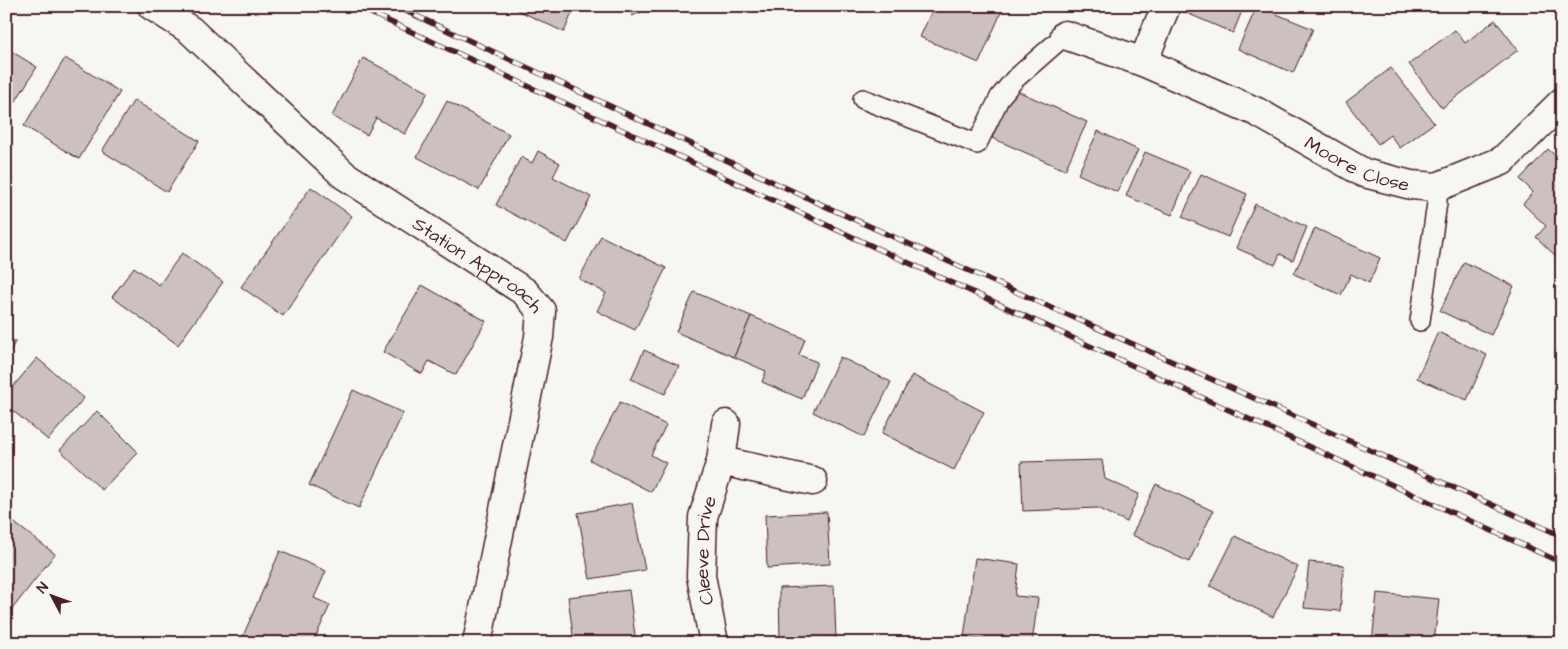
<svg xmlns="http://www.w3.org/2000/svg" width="1568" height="649" font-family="'Architects Daughter',sans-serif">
	<rect width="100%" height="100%" fill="#f6f6f2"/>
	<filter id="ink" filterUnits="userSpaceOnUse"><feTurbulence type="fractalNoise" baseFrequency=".02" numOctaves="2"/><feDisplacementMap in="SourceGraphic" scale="10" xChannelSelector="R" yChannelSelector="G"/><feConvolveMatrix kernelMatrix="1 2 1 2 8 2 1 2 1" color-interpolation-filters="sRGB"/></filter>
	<g filter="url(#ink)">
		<!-- building -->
		<g fill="#ccc1c0" stroke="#4a1f2b">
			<path d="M509,6H575L564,32Z"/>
			<path d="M628,6H654L632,16Z"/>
			<path d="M934,6H1004L979,63L920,37Z"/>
			<path d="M1184,6H1244L1233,33L1182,11Z"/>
			<path d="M1257,6L1313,29L1293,73L1238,49Z"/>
			<path d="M1495,20L1518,50L1442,108L1409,64L1455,30L1465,43Z"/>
			<path d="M6,48L37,67L9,112L6,110Z"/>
			<path d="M65,58L120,92L79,159L24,126Z"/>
			<path d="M363,58L428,92L405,134L376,118L367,135L332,116Z"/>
			<path d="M1391,68L1434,123L1400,148L1390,135L1378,144L1346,102Z"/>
			<path d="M1013,89L1087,122L1065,170L992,138Z"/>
			<path d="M134,100L199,141L167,192L102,151Z"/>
			<path d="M447,101L509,134L479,190L417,157Z"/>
			<path d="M1098,131L1138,150L1117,192L1078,174Z"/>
			<path d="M1548,149L1562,162L1561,261L1536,237L1546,226L1523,204L1533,192L1520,179Z"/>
			<path d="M538,151L560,163L553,177L591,197L567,243L496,205L521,157L532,163Z"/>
			<path d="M1145,152L1190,171L1172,215L1126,196Z"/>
			<path d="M1201,174L1247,194L1228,237L1182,217Z"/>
			<path d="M311,187L352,216L283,316L241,287Z"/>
			<path d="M1255,204L1307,227L1293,260L1280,254L1275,265L1236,248Z"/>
			<path d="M1315,228L1380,258L1369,283L1351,274L1341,295L1294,274Z"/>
			<path d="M601,236L666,268L635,330L597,311L606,293L579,279Z"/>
			<path d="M182,253L223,282L178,345L112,297L134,267L159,285Z"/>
			<path d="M1464,262L1514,286L1491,335L1440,311Z"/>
			<path d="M422,285L486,321L456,375L429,361L422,374L383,352Z"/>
			<path d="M694,292L751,316L734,357L676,332Z"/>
			<path d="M751,316L805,339L799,355L817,362L802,399L762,382L766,371L734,357Z"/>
			<path d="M1438,332L1487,355L1467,400L1417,378Z"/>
			<path d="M6,337L15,342L6,359Z"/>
			<path d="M644,350L679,366L665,394L631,379Z"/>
			<path d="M840,357L891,382L864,437L813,412Z"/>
			<path d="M37,358L84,398L48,440L6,405V395Z"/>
			<path d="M912,375L984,412L954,470L882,433Z"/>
			<path d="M353,390L403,413L359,508L309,485Z"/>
			<path d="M620,402L666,425L651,455L666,463L651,492L590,460Z"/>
			<path d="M97,411L138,452L102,490L60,450Z"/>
			<path d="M1102,460L1105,479L1139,494L1127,522L1098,508L1023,511L1021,462Z"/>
			<path d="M1156,484L1213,511L1189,562L1132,535Z"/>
			<path d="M632,503L645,570L590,579L578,513Z"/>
			<path d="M827,512L830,564L767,568L765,515Z"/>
			<path d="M12,521L55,554L6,617V528Z"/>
			<path d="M1235,536L1298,567L1273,617L1210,586Z"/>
			<path d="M280,551L326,571L314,598L330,605L313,643H240Z"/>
			<path d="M975,558L1019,564L1015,596L1038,598L1032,643H1010L964,637Z"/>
			<path d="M1309,562L1344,565L1340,611L1304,608Z"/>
			<path d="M834,586L836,639L780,640L779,588Z"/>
			<path d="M629,590L636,643H574L568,597Z"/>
			<path d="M1377,593L1439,599L1434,643H1372Z"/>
		</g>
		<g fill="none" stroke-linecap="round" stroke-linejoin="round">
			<defs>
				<g id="lane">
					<path d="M863,99L977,144L1000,97L1014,80L1065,35"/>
					<path d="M1420,321L1437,203V187"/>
				</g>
				<g id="street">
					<path id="s1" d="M152,6L190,30L344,175L525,292L541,311L539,337L477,643"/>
					<path d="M1065,35L1143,62L1166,6"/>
					<path id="s2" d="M1143,62L1257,112L1364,173L1411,185L1437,187L1502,161L1562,102"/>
					<path d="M721,461L726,424"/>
					<path id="s3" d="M714,643L701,576L703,517L721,461L813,481"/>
				</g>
			</defs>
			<!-- lane casing -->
			<use href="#lane" stroke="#4a1f2b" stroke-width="22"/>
			<!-- street casing -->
			<use href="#street" stroke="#4a1f2b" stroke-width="31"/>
			<!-- lane -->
			<use href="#lane" stroke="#f6f6f2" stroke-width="19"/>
			<!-- street -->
			<use href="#street" stroke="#f6f6f2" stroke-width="28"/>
			<defs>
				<g id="rail">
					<path d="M356,6L833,228L1562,563"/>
					<path d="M395,6L840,213L1562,536"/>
				</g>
			</defs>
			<!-- rail casing -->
			<use href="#rail" stroke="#4a1f2b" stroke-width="5.5"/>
			<!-- rail -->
			<use href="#rail" stroke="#f6f6f2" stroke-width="4" stroke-dasharray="11" stroke-linecap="butt"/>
		</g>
	</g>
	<g text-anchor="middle" stroke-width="4" stroke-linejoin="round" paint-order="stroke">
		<!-- street labels -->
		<g font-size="19" fill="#4a1f2b" stroke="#f6f6f2">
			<text dy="7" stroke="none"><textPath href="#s2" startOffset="238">Moore Close</textPath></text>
			<text dy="7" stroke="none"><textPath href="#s1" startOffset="418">Station Approach</textPath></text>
			<text dy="7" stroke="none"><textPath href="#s3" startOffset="94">Cleeve Drive</textPath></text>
		</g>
	</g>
	<!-- margin -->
	<rect width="1568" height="649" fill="none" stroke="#f6f6f2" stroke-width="25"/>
	<rect x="12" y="12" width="1543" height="624" fill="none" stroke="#4a1f2b" stroke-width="2" filter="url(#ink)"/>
	<!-- north arrow -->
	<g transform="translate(52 596) rotate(311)" stroke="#f6f6f2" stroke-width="4" paint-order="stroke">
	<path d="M0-4L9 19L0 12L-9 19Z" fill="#4a1f2b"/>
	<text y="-8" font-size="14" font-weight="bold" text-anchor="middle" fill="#4a1f2b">N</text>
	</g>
</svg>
